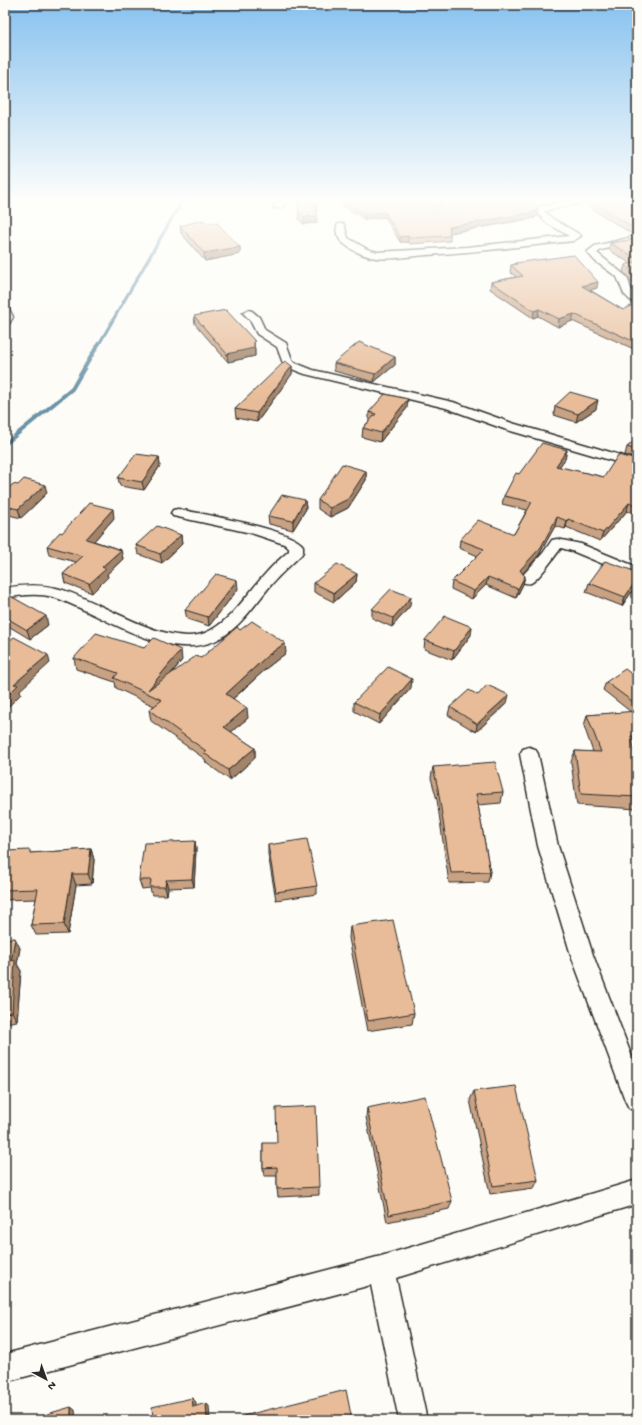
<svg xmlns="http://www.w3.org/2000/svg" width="642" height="1425" font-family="'Gochi Hand',sans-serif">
	<rect width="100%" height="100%" fill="#fdfcf7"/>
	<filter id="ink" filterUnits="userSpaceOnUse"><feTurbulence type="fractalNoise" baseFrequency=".025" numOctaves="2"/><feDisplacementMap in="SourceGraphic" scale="8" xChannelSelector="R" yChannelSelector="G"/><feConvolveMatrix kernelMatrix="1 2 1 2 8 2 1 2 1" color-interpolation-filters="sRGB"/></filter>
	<g filter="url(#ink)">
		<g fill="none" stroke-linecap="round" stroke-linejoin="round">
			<!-- stream-far1 -->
			<path stroke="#6c92a7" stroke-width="3" d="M99,344L182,201"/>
			<!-- stream -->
			<path stroke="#6c92a7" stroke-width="4" d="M5,444L72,389L99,343"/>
			<defs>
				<g id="minor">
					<path d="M281,201H292L280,208H274L273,206Z"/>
					<path d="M567,201H582L581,203L544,211L553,219L579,234L581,236L573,241C525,246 476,252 427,255C411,256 392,260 376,258C362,256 329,242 338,224H344L348,238L367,249L377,252L467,247L569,236L547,223L534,210L535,208Z"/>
					<path d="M637,236V242L601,250L597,253L627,277L631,289L637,295V303L630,300L624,294L617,277L595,261L587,252L595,246Z"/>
					<path d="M5,308L9,309L13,317L9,324L5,325Z"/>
					<path d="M248,310L252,311L259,317L265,330L286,343L293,362L313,370L453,402L512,423L637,460V468L504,429L446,408L305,374L284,366L277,347L257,334L250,320L243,313Z"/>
					<path d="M178,509C201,514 292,529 303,546V552L301,555C291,565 280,574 271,585C256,603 243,623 224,636C172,669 103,613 53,597C38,593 20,595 5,598V588C22,585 39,584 56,588C95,597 166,649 205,633C231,622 248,592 267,572C274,564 281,558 289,551V548L284,544L251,533L173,516L171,513L173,510Z"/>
					<path d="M557,539L581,544L637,567V578L572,551L561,548C555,556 539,579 531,583C528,584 525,583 522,582L520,579L522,576L543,553L552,540Z"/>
					<path d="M529,747L535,749L538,754L558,846L593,955L637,1070V1112L629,1108L625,1100L571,955L538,846L520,754L523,749Z"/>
					<path d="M637,1180V1204L396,1278L427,1420H399L371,1285L5,1382V1354L381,1256Z"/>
				</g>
			</defs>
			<!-- minor casing -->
			<use href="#minor" stroke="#2b2b2b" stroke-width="3"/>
			<!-- minor -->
			<use href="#minor" fill="#fdfcf7" fill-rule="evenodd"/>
		</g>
		<!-- wall -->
		<g fill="#c8a283" stroke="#2b2b2b">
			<path d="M298,201L317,223L304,224L299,220Z"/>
			<path d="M340,201H424L437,208L439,206L431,201H529L538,210L537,216H535V218L450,233V241L410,244L408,242H400L385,217L364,219L342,205Z"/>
			<path d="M583,201H632L637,233L632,234L583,203Z"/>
			<path d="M180,226L240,247V254L205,261L181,233Z"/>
			<path d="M637,239V286L630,281L628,276L623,272L625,265L631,264L609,250L610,243Z"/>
			<path d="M515,263L597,288L590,290L623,310L637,303V350H636L572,321L558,327L538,316L533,318L490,289L491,282L516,277L510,272L511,265H514Z"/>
			<path d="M194,316L255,348V356L228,362L195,324Z"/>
			<path d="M395,357V365L374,382L334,371V363Z"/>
			<path d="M292,366V374L257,422L236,418L235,409Z"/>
			<path d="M637,386V396L634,395L636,387Z"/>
			<path d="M555,406L596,409L576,422L554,415Z"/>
			<path d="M407,408L380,442L362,437L363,428L369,421V412Z"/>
			<path d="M637,439V459L625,455L627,447Z"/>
			<path d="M567,450L565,459L559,467L604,477L637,460V514L627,511L600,541L566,527L565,529L555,526L539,555L522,574L525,576L523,584L516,598L486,585L472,599L451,589L452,581L478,556L459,548L460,540L514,534L527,510L502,504L504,496L519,474Z"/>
			<path d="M159,457L160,466L144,490L120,486L118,478Z"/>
			<path d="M366,471V480L348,508L330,517L318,509V500Z"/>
			<path d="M5,492L47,493L21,518L5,514Z"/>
			<path d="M305,500L306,509L293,530L269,524L268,516Z"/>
			<path d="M114,518L94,541L121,550L123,559L107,574L108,577L92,593L65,583L63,574L76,562L49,555L47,546L62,533Z"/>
			<path d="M181,535L182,544L162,563L138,554L136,545Z"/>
			<path d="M637,572V584L622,606L586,592L589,583Z"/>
			<path d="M357,574L356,582L334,602L314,592V583Z"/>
			<path d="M238,589L209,626L187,619L185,610Z"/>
			<path d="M5,593L48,625L30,639L5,624Z"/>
			<path d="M410,606L392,627L372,618V609Z"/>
			<path d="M240,630L286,653L268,667L233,699L248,718L231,732L255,748V758L230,780L206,763L205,759L151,721L149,710L154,706L116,688L115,682L76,669L74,658L144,648L182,660L172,673L201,658Z"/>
			<path d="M471,635L452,660L424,649L425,640Z"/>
			<path d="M637,678V747H634L637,764V809L577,805L571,762L575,751L593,752L584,726L587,715L631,712L603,690L606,682Z"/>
			<path d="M411,688L379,724L354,711V702Z"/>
			<path d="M507,703L476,732L448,715L450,707Z"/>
			<path d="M433,767L503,792L501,803L478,805L490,872L488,882L449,883L437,800L431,778Z"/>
			<path d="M195,841L196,849L194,887L168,888L167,895H152L150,888L142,889L139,880Z"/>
			<path d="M268,845L317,886V894L276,900L268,854Z"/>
			<path d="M91,849L94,860L92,884L76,885L68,934L36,935L31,925L36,899L5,900V851L31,853Z"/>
			<path d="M350,926L414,1013L412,1024L367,1031L349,938Z"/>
			<path d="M5,939L20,948L17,964L21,971L17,1021L5,1023Z"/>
			<path d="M474,1091L538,1180L534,1188L490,1194L470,1100Z"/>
			<path d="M367,1108L452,1201L449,1209L387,1222L366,1117Z"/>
			<path d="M263,1143L319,1187V1195L278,1197L277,1189V1176H264L263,1168Z"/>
		</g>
		<!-- shaded-wall -->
		<g fill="#a2846a" stroke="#2b2b2b">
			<path d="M538,210L537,216H535V218L448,233L449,227Z"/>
			<path d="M385,212V217L364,219V214Z"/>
			<path d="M317,216V223L304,224V217Z"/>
			<path d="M637,227V233L632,234L633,228Z"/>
			<path d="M408,236V242H400V237Z"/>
			<path d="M240,247V254L205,261L204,253Z"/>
			<path d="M598,282L597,288L581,293L582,286Z"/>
			<path d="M539,309L538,316L533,318L534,311Z"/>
			<path d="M574,314L572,321L558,327L559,319Z"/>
			<path d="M254,340L255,356L228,362L227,354Z"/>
			<path d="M395,357V365L374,382L375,374Z"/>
			<path d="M292,366V374L257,422V413Z"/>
			<path d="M408,399L407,408L380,442L381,433Z"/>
			<path d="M598,400L596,409L576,422L578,414Z"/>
			<path d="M567,450L565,459L554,474L556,466Z"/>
			<path d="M159,457L160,466L144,490L142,482Z"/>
			<path d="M366,471V480L348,508L330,517V508Z"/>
			<path d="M45,485L47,493L21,518L18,509Z"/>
			<path d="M305,500L306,509L293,530V521Z"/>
			<path d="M629,503L627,511L600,541L603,533Z"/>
			<path d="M113,509L114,518L88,548L86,539Z"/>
			<path d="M557,517L555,526L539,555L519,578L520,570Z"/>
			<path d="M568,519L566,527L565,529L567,521Z"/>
			<path d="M181,535L182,544L162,563L160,554Z"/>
			<path d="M121,550L123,559L107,574L108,577L92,593L89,584L102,567Z"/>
			<path d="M357,574L356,582L334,602V593Z"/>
			<path d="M525,576L523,584L516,598L518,589Z"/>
			<path d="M488,577L486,585L472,599L474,591Z"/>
			<path d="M637,579V584L622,606L625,597Z"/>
			<path d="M237,580L238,589L209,626L208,617Z"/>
			<path d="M411,597L410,606L392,627L393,618Z"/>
			<path d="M46,616L48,625L30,639L27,630Z"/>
			<path d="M472,627L471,635L452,660L454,651Z"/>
			<path d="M285,643L286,653L268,667L227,704L226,694L267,656Z"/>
			<path d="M181,650L182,660L153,696L148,690Z"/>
			<path d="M48,655L50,663L20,690L21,694L5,710V698L14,684Z"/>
			<path d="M412,679L411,688L379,724L380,715Z"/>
			<path d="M509,695L507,703L476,732L477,724Z"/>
			<path d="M247,708L248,718L225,737L224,727Z"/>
			<path d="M255,748V758L230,780L228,770Z"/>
			<path d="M195,841L196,849L194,887L192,879Z"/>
			<path d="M91,849L94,860L92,884L88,874Z"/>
			<path d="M72,874L76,885L68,934L64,924Z"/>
			<path d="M166,880L168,888L167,895L165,887Z"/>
			<path d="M15,938L20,948L17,964L21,971L17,1021L12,1012L11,961Z"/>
			<path d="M192,1398L196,1402V1410L193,1407Z"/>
			<path d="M206,1403L209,1406L210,1420H207Z"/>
			<path d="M71,1407L75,1410L76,1420H71Z"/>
		</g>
		<!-- building -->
		<g fill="#e8bc98" stroke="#2b2b2b">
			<path d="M298,201H310L316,203L317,216L304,217L299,213Z"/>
			<path d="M345,201H424L437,208L441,205V202L439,201H529L534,204L538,210L534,211L536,212L449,227L450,236L410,238L408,236L400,237L385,212L364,214Z"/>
			<path d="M592,201H632L637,204V227L633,228Z"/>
			<path d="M203,220L207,223H217L240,247L204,253L180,226Z"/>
			<path d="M637,239V259L610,243Z"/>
			<path d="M574,255L598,282L582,286L623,310L637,303V343L574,314L559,319L539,309L534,311L491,282L523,276L511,265L517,264L515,263Z"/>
			<path d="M637,262V278L631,274L630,269L625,265Z"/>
			<path d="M226,310L254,340V348L227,354L194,316Z"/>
			<path d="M359,342L395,357L375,374L334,363Z"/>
			<path d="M285,361L292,366L257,413L235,409Z"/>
			<path d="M570,392L598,400L578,414L555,406Z"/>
			<path d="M385,394L408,399L381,433L363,428L376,414L369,412Z"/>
			<path d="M637,439V450L627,447Z"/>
			<path d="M542,443L567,450L556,466L604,477L618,455L637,460V505L629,503L603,533L568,519L567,521L557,517L541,547L520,570L523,574L525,576L518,589L488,577L474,591L452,581L484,549L460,540L478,520L514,534L532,502L504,496L516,473L519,474Z"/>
			<path d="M136,454L159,457L142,482L118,478Z"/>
			<path d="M342,464L366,471L348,499L330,508L318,500Z"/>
			<path d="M24,479L45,485L18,509L5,506V492L13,484L18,485Z"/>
			<path d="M282,495L305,500L293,521L268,516Z"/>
			<path d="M89,503L113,509L86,539L121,550L102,567L106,569L89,584L63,574L83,556L47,546L60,532L62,533Z"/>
			<path d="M157,526L181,535L160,554L136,545Z"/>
			<path d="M605,561L637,572V579L625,597L589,583Z"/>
			<path d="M337,564L357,574L334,593L314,583Z"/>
			<path d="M216,574L237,580L208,617L185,610Z"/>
			<path d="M391,589L411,597L393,618L372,609Z"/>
			<path d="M5,593L46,616L27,630L5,617Z"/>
			<path d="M445,616L472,627L454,651L425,640Z"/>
			<path d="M252,621L285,643L267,656L226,694L247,708L224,727L255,748L228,770L204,753L206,751L149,710L162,700L114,678L118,673L74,658L96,633L144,648L154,638L181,650L148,690L196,656L201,658L237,627L240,630Z"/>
			<path d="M14,637L48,655L14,684L18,685L5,698V644Z"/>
			<path d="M388,667L412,679L380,715L354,702Z"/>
			<path d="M625,669L637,678V705L606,682Z"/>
			<path d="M487,685L509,695L477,724L450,707L469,690L478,695Z"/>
			<path d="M637,711V736H631L637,764V797L581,794L575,751L601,752L587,715Z"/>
			<path d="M495,762L503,792L476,794L490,872L451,873L438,789L433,767Z"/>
			<path d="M307,839L317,886L276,892L268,845Z"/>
			<path d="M195,841L192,879L166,880L165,887H150L151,880H139L144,843Z"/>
			<path d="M91,849L88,874H72L64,924L31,925L38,889L5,890V851L30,850V853Z"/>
			<path d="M393,920L414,1013L368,1021L350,926Z"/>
			<path d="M15,938L11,961L15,960L12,1012L5,1013V939Z"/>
			<path d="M516,1086L538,1180L493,1186L474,1091Z"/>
			<path d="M425,1096L452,1201L389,1215L367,1108Z"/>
			<path d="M316,1106L319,1187L277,1189V1167L263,1168V1143H277L276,1108Z"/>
			<path d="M346,1390L352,1420H244L243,1416Z"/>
			<path d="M192,1398L193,1407L206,1403L207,1420H153L152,1407Z"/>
			<path d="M71,1407V1420H47V1414Z"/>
		</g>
	</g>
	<!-- sky -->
	<linearGradient id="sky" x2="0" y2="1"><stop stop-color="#87c2ef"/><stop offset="0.5" stop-color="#fefefb"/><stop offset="1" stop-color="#fefefb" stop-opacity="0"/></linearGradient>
	<rect width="642" height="400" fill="url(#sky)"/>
	<!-- margin -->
	<rect width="642" height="1425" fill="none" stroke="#fdfcf7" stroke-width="20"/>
	<rect x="10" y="10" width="622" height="1405" fill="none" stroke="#2b2b2b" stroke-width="1.5" filter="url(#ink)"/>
	<!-- north arrow -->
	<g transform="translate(46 1379) rotate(139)" stroke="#fdfcf7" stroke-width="3" paint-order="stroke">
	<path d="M0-3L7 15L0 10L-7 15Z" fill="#2b2b2b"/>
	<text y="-6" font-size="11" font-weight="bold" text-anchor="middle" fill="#2b2b2b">N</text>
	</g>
</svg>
